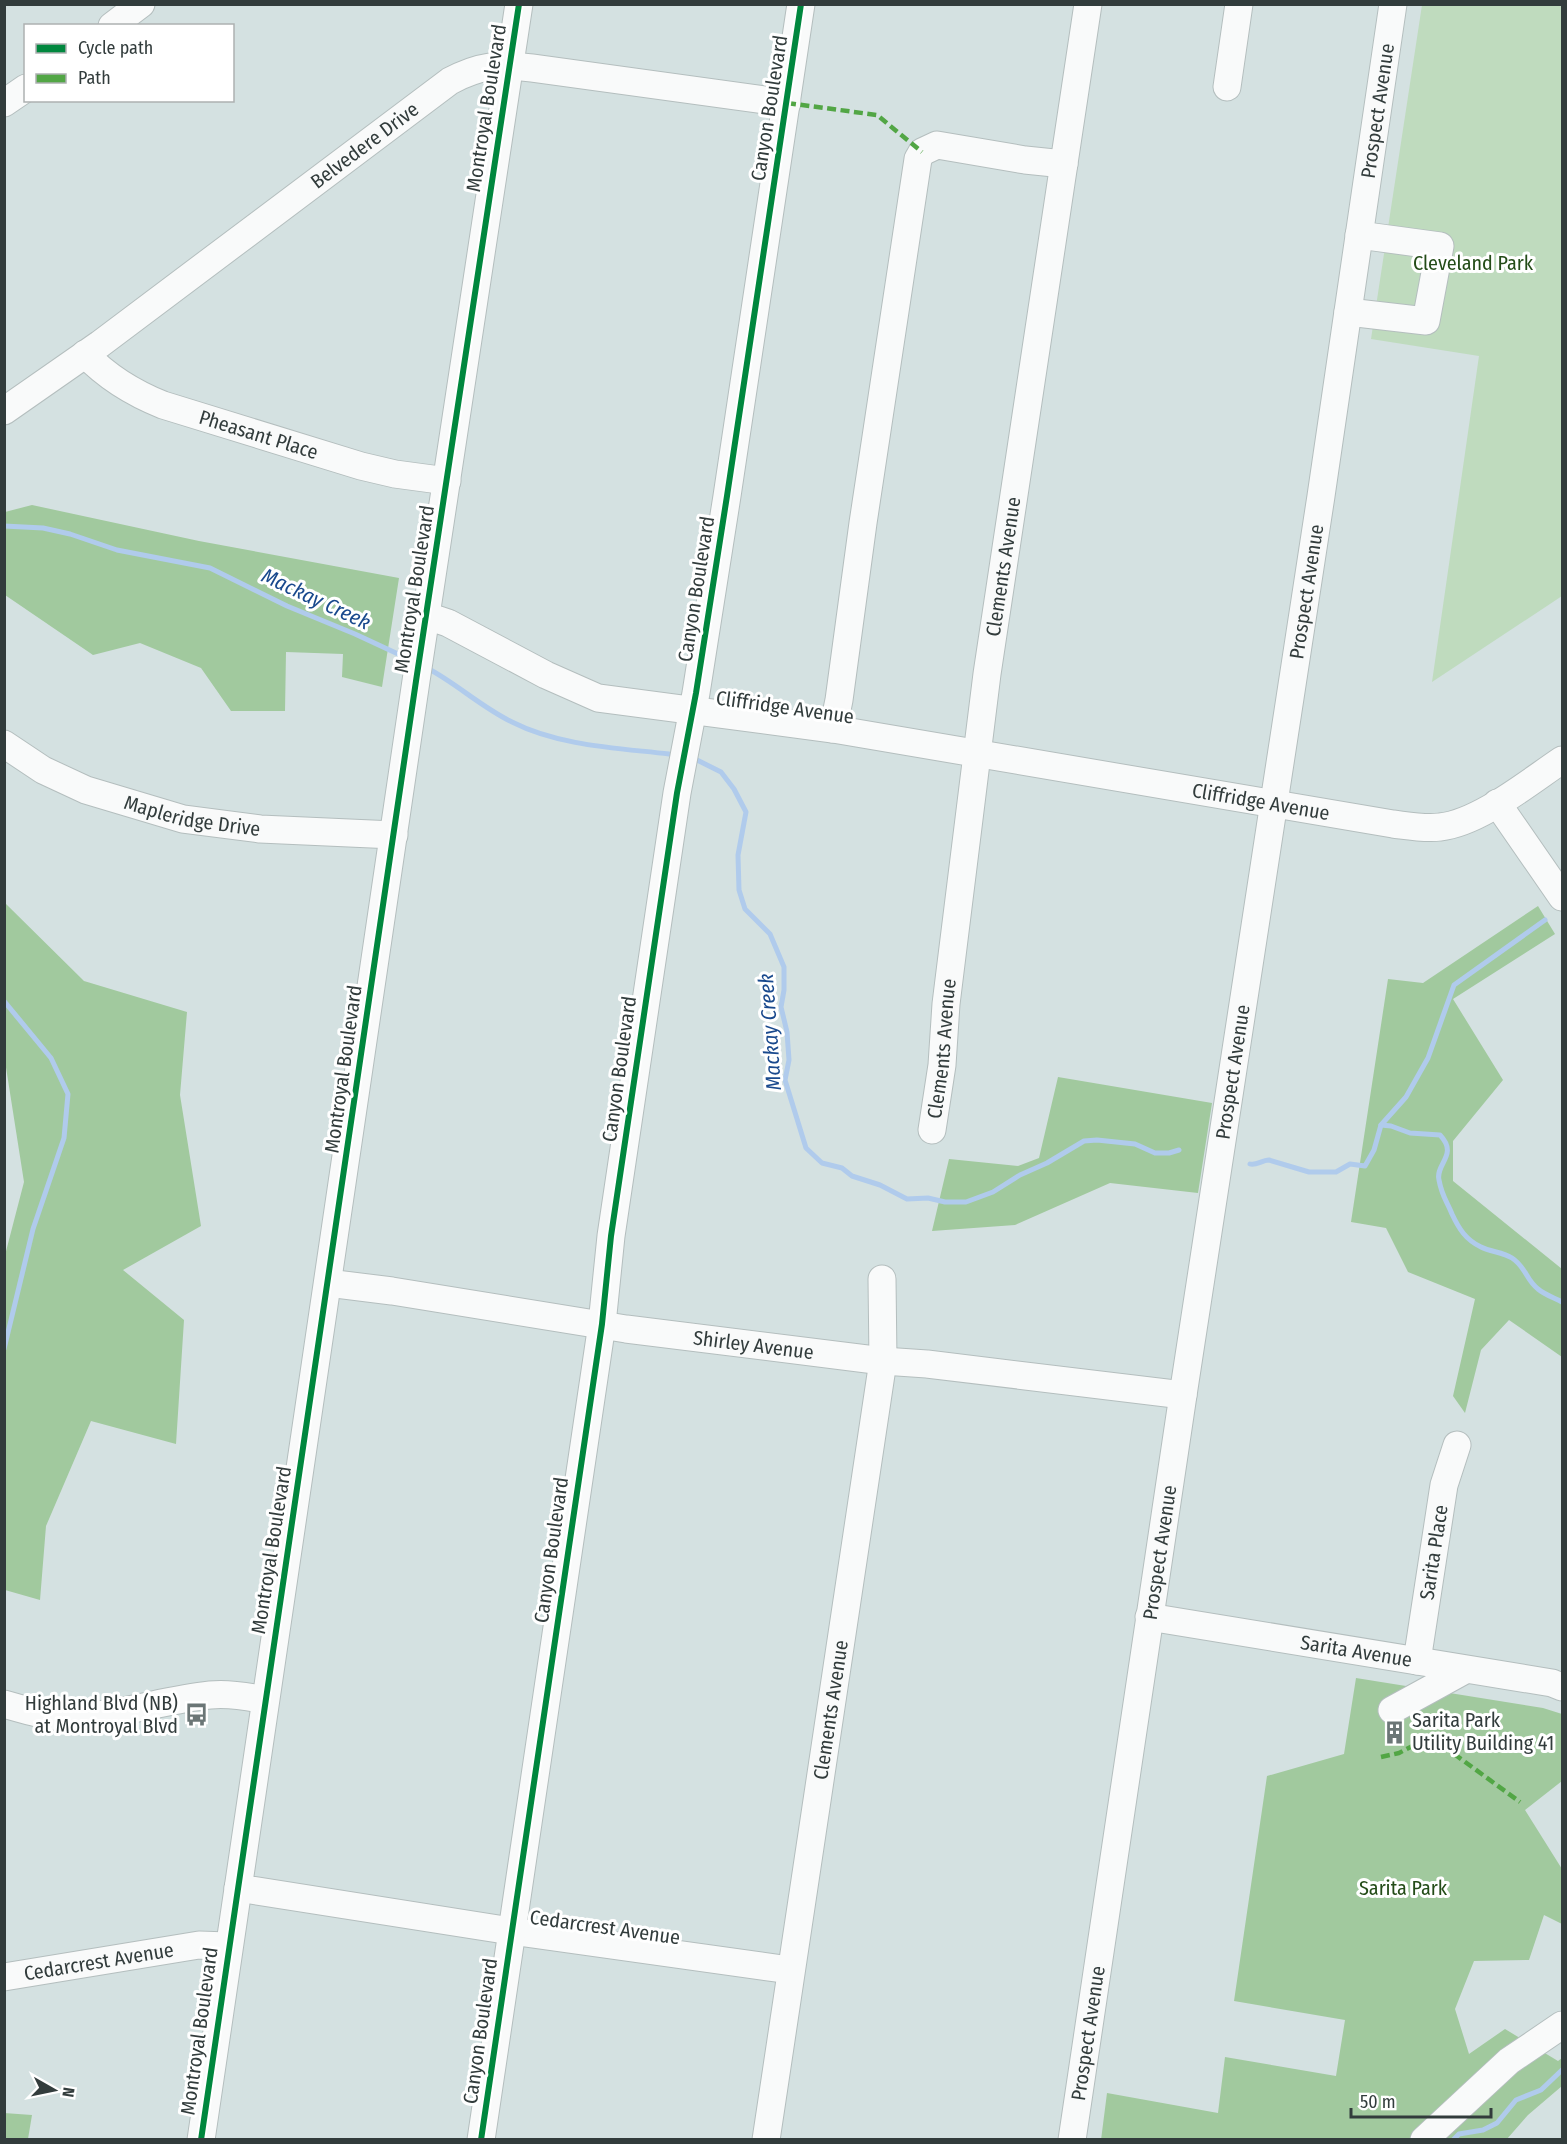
<svg xmlns="http://www.w3.org/2000/svg" width="1567" height="2144" font-family="'Fira Sans Condensed',sans-serif">
	<rect width="100%" height="100%" fill="#d4e1e1"/>
	<!-- green -->
	<path fill="#bfdbbe" d="M1422,5H1562V596L1432,682L1479,356L1371,339Z"/>
	<!-- forest -->
	<g fill="#a1c99e">
		<path d="M32,505L199,541L399,578L382,687L342,677L343,654L286,652L285,711H231L201,668L140,643L93,655L5,595V512Z"/>
		<path d="M5,903L84,981L187,1012L180,1095L201,1226L123,1270L184,1320L176,1444L91,1421L46,1526L40,1600L5,1590L4,1259L24,1182L5,1061Z"/>
		<path d="M1538,906L1555,934L1453,999L1503,1080L1453,1141V1181L1562,1269V1357L1509,1320L1481,1350L1465,1413L1453,1396L1475,1299L1408,1272L1386,1228L1351,1222L1388,979L1423,983Z"/>
		<path d="M1058,1077L1212,1103L1198,1193L1110,1183L1015,1225L932,1231L949,1159L1018,1166L1039,1158Z"/>
		<path d="M1356,1678L1543,1708L1562,1714V1781L1525,1810L1562,1869V1924L1544,1915L1529,1960L1474,1961L1455,2009L1469,2054L1505,2029L1558,2061L1562,2058V2086L1528,2115L1507,2139L1101,2140L1107,2093L1218,2113L1225,2057L1336,2076L1345,2020L1234,2001L1267,1776L1344,1754Z"/>
		<path d="M4,2113L32,2115L28,2139H5Z"/>
	</g>
	<g fill="none" stroke-linecap="round" stroke-linejoin="round">
		<!-- stream -->
		<g stroke="#b0cbec" stroke-width="5">
			<path d="M4,526L43,528L70,534L117,550L210,568L287,606L355,634L411,660"/>
			<path d="M427,668C456,683 481,707 512,722C559,746 618,748 669,754"/>
			<path d="M697,760L721,772L734,789L746,812L738,855L739,890L745,909L770,934L784,967V990L781,1007L787,1032L789,1060L785,1080L806,1148L822,1163L842,1168L852,1176L880,1185L907,1199L928,1198L945,1202H966L993,1192L1020,1175L1047,1163L1084,1141L1097,1140L1135,1144L1155,1153H1169L1179,1150"/>
			<path d="M4,1001L51,1058L68,1094L64,1138L33,1229L4,1349"/>
			<path d="M1381,1125L1406,1097L1428,1058L1454,985L1545,920"/>
			<path d="M1250,1164C1256,1166 1262,1160 1269,1160L1309,1172H1336L1350,1164L1365,1166L1374,1150L1381,1125L1391,1126L1410,1133L1440,1135C1459,1155 1435,1164 1439,1180C1442,1197 1447,1201 1452,1214C1459,1229 1466,1240 1481,1247C1491,1252 1503,1252 1512,1258C1526,1267 1526,1280 1538,1289C1545,1295 1555,1298 1562,1302"/>
			<path d="M1453,2140L1459,2134L1483,2130L1497,2123L1516,2100L1541,2090L1562,2070"/>
		</g>
		<defs>
			<g id="minor">
				<path d="M112,26L141,4"/>
				<path d="M1227,87L1239,4"/>
				<path d="M4,103L26,88"/>
				<path d="M1348,312L1426,321L1440,246L1359,235"/>
				<path id="s1" d="M85,354C107,377 133,393 163,405L361,466L395,474L447,481"/>
				<path id="s2" d="M4,411L100,344L450,81C480,65 498,64 532,68L787,103"/>
				<path id="s3" d="M427,616L448,623L546,675L598,698L833,729L1393,824C1409,826 1425,829 1440,827C1479,823 1529,782 1562,760"/>
				<path d="M833,729L839,700L863,523L918,159L922,152L937,145L1025,160L1064,164"/>
				<path id="s4" d="M4,744L43,770L86,790L183,819L260,829L394,835"/>
				<path d="M1497,803L1562,897"/>
				<path id="s5" d="M932,1130L942,1065L946,1004L987,674L1088,4"/>
				<path id="s6" d="M328,1283L392,1291L626,1329L883,1361L927,1364L1183,1395"/>
				<path id="s7" d="M1149,1617L1552,1683L1562,1687"/>
				<path id="s8" d="M1417,1661L1444,1485L1457,1445"/>
				<path d="M4,1704C25,1710 47,1717 68,1717C116,1717 162,1700 210,1695C228,1693 246,1696 265,1700"/>
				<path d="M1392,1710L1465,1670"/>
				<path d="M238,1888L511,1931L790,1970"/>
				<path id="s9" d="M4,1977L199,1945L228,1946"/>
				<path d="M201,2140L416,681L519,4"/>
				<path d="M481,2140L602,1324L611,1236L677,793L696,693L727,496L801,4"/>
				<path id="s10" d="M766,2140L883,1361L882,1279"/>
				<path id="s11" d="M1072,2140L1183,1395L1321,496L1393,4"/>
				<path d="M1424,2140L1509,2061L1562,2025"/>
			</g>
		</defs>
		<!-- minor casing -->
		<use href="#minor" stroke="#b4bebe" stroke-width="29"/>
		<!-- minor -->
		<use href="#minor" stroke="#f9fafa" stroke-width="27"/>
		<!-- quiet -->
		<g stroke="#52a645" stroke-width="4.5" stroke-dasharray="9 4.5" stroke-linecap="butt">
			<path d="M787,103L877,115L922,152"/>
			<path d="M1381,1757L1399,1753L1424,1740H1435L1520,1802"/>
		</g>
		<defs>
			<g id="cycleway">
				<path d="M201,2140L416,681L519,4"/>
				<path d="M481,2140L602,1324L611,1236L677,793L696,693L727,496L801,4"/>
			</g>
		</defs>
		<!-- cycleway casing -->
		<use href="#cycleway" stroke="#fff" stroke-width="10"/>
		<!-- cycleway -->
		<use href="#cycleway" stroke="#00873e" stroke-width="6"/>
	</g>
	<!-- icons -->
	<defs>
		<symbol id="bus-bare" viewBox="-9 -9 18 18"><path d="M-5-6H5V4H4V6H2V4H-2V6H-4V4H-5ZM-3.5-4V0h7V-4ZM-3.5 1.2v1.5H-2V1.2ZM2 1.2v1.5H3.5V1.2Z" fill="#6b7676" stroke="#fff" stroke-width="2.5" paint-order="stroke"/></symbol>
		<symbol id="building-bare" viewBox="-9 -9 18 18"><path d="M-4-6H4V6H1V3H-1V6H-4ZM-2.5-4.3h1.7v1.8h-1.7ZM.8-4.3h1.7v1.8H.8ZM-2.5-1h1.7V.8h-1.7ZM.8-1h1.7V.8H.8Z" fill="#6b7676" stroke="#fff" stroke-width="2.5" paint-order="stroke"/></symbol>
	</defs>
	<g fill-rule="evenodd">
		<use href="#bus-bare" x="180" y="1698" width="33" height="33"/>
		<use href="#building-bare" x="1378" y="1716" width="33" height="33"/>
	</g>
	<g text-anchor="middle" stroke-width="6" stroke-linejoin="round" paint-order="stroke">
		<!-- street labels -->
		<g font-size="20" fill="#323c3c" stroke="#fff">
			<text transform="translate(486 108) rotate(-81)" y="7">Montroyal Boulevard</text>
			<text transform="translate(769 108) rotate(-81)" y="7">Canyon Boulevard</text>
			<text dy="7" stroke="none"><textPath href="#s11" startOffset="2052">Prospect Avenue</textPath></text>
			<text dy="7" stroke="none"><textPath href="#s2" startOffset="448">Belvedere Drive</textPath></text>
			<text dy="7" stroke="none"><textPath href="#s1" startOffset="194">Pheasant Place</textPath></text>
			<text dy="7" stroke="none"><textPath href="#s5" startOffset="568">Clements Avenue</textPath></text>
			<text transform="translate(414 589) rotate(-81)" y="7">Montroyal Boulevard</text>
			<text transform="translate(696 589) rotate(-81)" y="7">Canyon Boulevard</text>
			<text dy="7" stroke="none"><textPath href="#s11" startOffset="1566">Prospect Avenue</textPath></text>
			<text transform="translate(785 707) rotate(8)" y="7">Cliffridge Avenue</text>
			<text dy="7" stroke="none"><textPath href="#s3" startOffset="861">Cliffridge Avenue</textPath></text>
			<text dy="7" stroke="none"><textPath href="#s4" startOffset="204">Mapleridge Drive</textPath></text>
			<text dy="7" stroke="none"><textPath href="#s5" startOffset="82">Clements Avenue</textPath></text>
			<text transform="translate(343 1069) rotate(-82)" y="7">Montroyal Boulevard</text>
			<text transform="translate(619 1069) rotate(-82)" y="7">Canyon Boulevard</text>
			<text dy="7" stroke="none"><textPath href="#s11" startOffset="1080">Prospect Avenue</textPath></text>
			<text dy="7" stroke="none"><textPath href="#s6" startOffset="430">Shirley Avenue</textPath></text>
			<text transform="translate(271 1550) rotate(-81)" y="7">Montroyal Boulevard</text>
			<text transform="translate(551 1550) rotate(-82)" y="7">Canyon Boulevard</text>
			<text dy="7" stroke="none"><textPath href="#s11" startOffset="594">Prospect Avenue</textPath></text>
			<text dy="7" stroke="none"><textPath href="#s8" startOffset="110">Sarita Place</textPath></text>
			<text dy="7" stroke="none"><textPath href="#s7" startOffset="210">Sarita Avenue</textPath></text>
			<text dy="7" stroke="none"><textPath href="#s10" startOffset="435">Clements Avenue</textPath></text>
			<text transform="translate(605 1927) rotate(8)" y="7">Cedarcrest Avenue</text>
			<text dy="7" stroke="none"><textPath href="#s9" startOffset="96">Cedarcrest Avenue</textPath></text>
			<text transform="translate(199 2031) rotate(-82)" y="7">Montroyal Boulevard</text>
			<text transform="translate(480 2031) rotate(-82)" y="7">Canyon Boulevard</text>
			<text dy="7" stroke="none"><textPath href="#s11" startOffset="108">Prospect Avenue</textPath></text>
		</g>
		<!-- park labels -->
		<g font-size="20" fill="#244c18" stroke="#fff">
			<text x="1473" y="270">Cleveland Park</text>
			<text x="1403" y="1895">Sarita Park</text>
		</g>
		<!-- poi labels -->
		<g font-size="20" fill="#323c3c" stroke="#fff" text-anchor="end">
			<text x="178" y="1710">Highland Blvd (NB)<tspan x="178" dy="23">at Montroyal Blvd</tspan></text>
			<text x="1412" y="1727" text-anchor="start">Sarita Park<tspan x="1412" dy="23">Utility Building 41</tspan></text>
		</g>
		<!-- water labels -->
		<g font-size="21" font-style="italic" fill="#19498d" stroke="#fff">
			<text transform="translate(316 599) rotate(25)" y="7">Mackay Creek</text>
			<text transform="translate(770 1032) rotate(-94)" y="7">Mackay Creek</text>
		</g>
	</g>
	<!-- border -->
	<rect width="1567" height="2144" fill="none" stroke="#323c3c" stroke-width="12"/>
	<!-- legend -->
	<rect x="24" y="24" width="210" height="78" fill="#ffffff" stroke="#adb1b1" stroke-width="1.5"/>
	<rect x="36" y="44" width="30" height="9" fill="#00873e" stroke="#adb1b1" stroke-width="1.5"/>
	<text x="78" y="54" font-size="18" fill="#323c3c">Cycle path</text>
	<rect x="36" y="74" width="30" height="9" fill="#52a645" stroke="#adb1b1" stroke-width="1.5"/>
	<text x="78" y="84" font-size="18" fill="#323c3c">Path</text>
	<!-- north arrow -->
	<g transform="translate(54 2090) rotate(99)" stroke="#ffffff" stroke-width="4.5" paint-order="stroke">
	<path d="M0-4.5L10 22L0 15L-10 22Z" fill="#323c3c"/>
	<text y="-9" font-size="16" font-weight="bold" text-anchor="middle" fill="#323c3c">N</text>
	</g>
	<!-- scale -->
	<path d="M1351 2108v9h140v-9" fill="none" stroke="#323c3c" stroke-width="3"/>
	<text x="1360" y="2108" font-size="18" fill="#323c3c" stroke="#ffffff" stroke-width="4.5" paint-order="stroke">50 m</text>
</svg>
